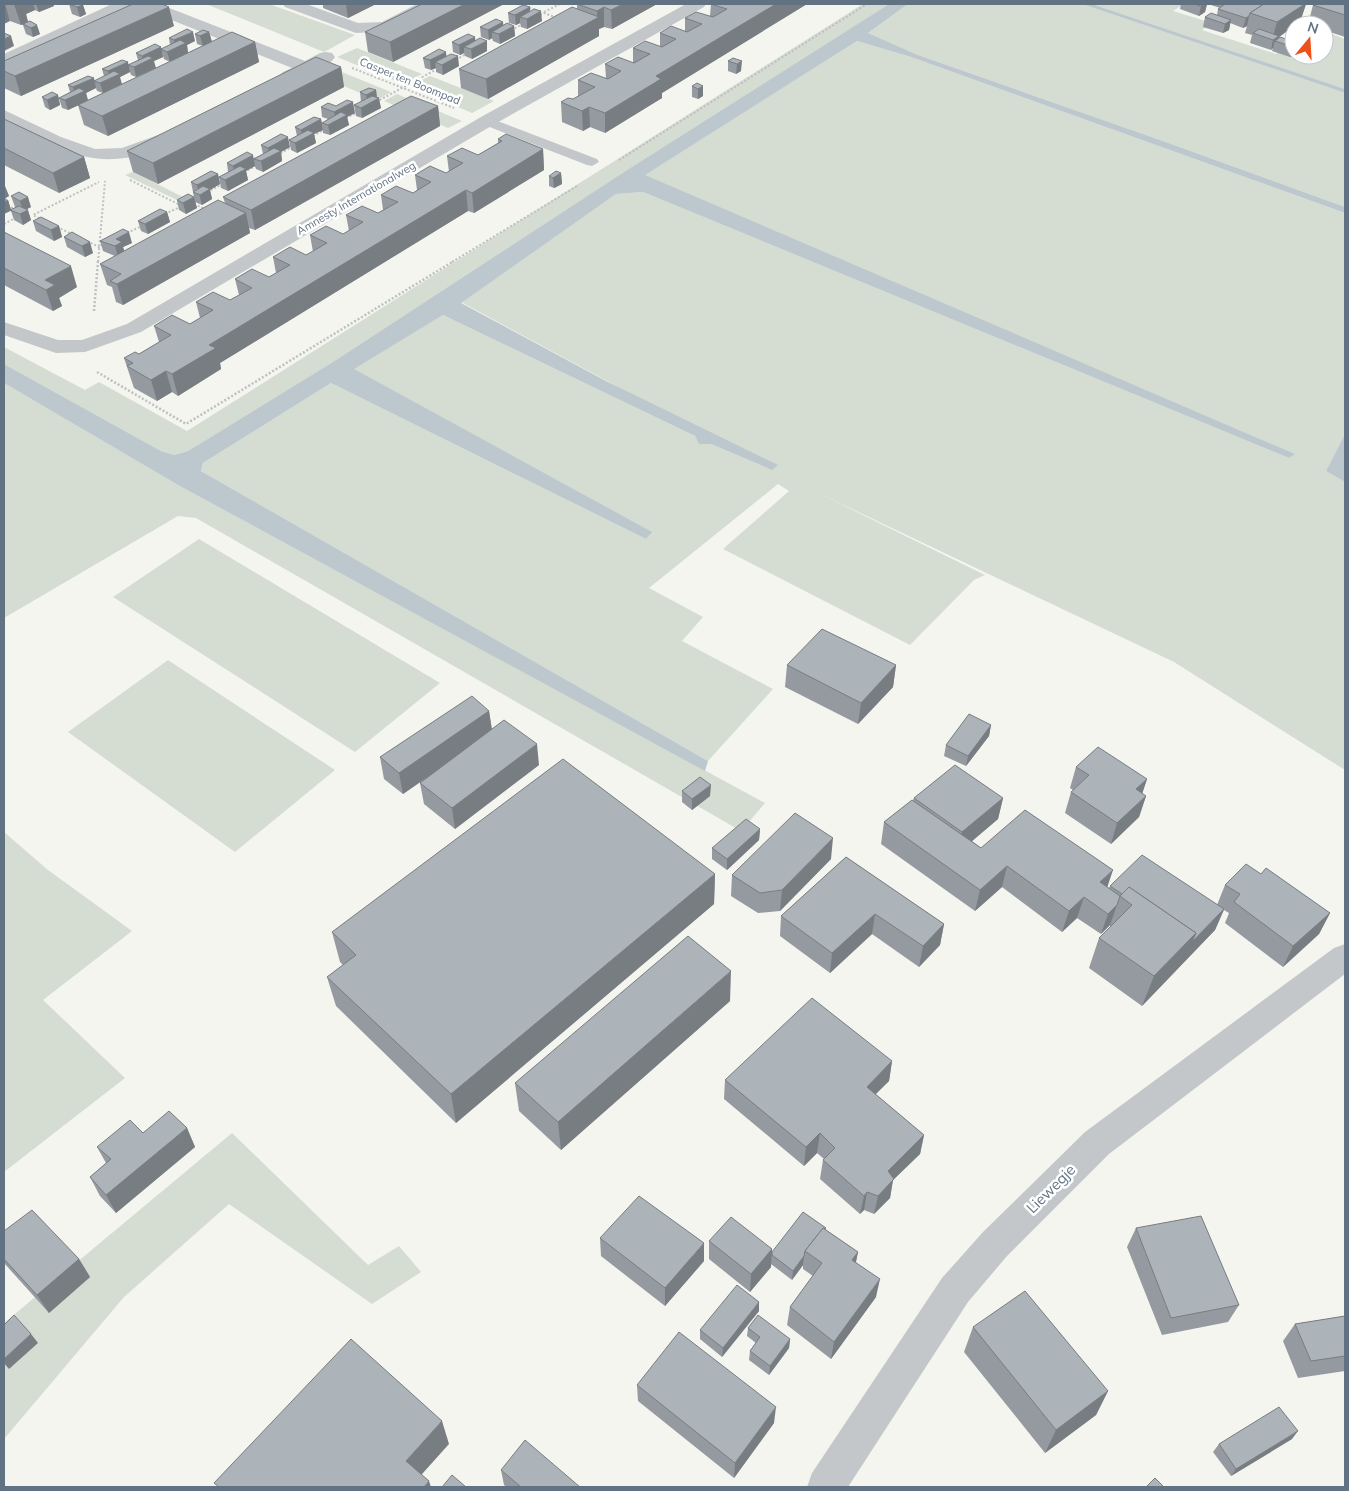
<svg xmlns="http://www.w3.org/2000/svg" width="1349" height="1491" font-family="Mulish,sans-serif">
<rect width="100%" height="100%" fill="#f5f5f0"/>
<g fill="#d5dcd1">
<polygon points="206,4 269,4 355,35 324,52"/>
<polygon points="863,4 889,4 627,170 336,360 188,451 174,455 161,451 4,364 4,347 85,390 99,382 187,431"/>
<polygon points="908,4 1082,4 1345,93 1345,207 1163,141 918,55 868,33"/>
<polygon points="1092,4 1184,4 1173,11 1212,23 1202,30 1276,54 1294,39 1294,55 1324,55 1324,31 1345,39 1345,89"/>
<polygon points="857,41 911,57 1345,213 1345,434 1326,471 1345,482 1345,770 1174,662 816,492 985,575 974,580 910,645 723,549 789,491 778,484 649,588 703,617 682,641 773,689 708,761 201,471 203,463 331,383 646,539 651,532 353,369 443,315 695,436 699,444 711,444 772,470 461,302 616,194 643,192 1289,458 1294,454 644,175"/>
<polygon points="357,48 422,74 403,84 337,57"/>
<polygon points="322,64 391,92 377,100 315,74"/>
<polygon points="430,76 494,101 472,113 409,86"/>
<polygon points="397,94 462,121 448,128 384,101"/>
<polygon points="133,172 185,198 179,201 125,175"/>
<polygon points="4,383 178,485 765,803 741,831 196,518 178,516 4,618"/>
<polygon points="199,539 440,683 355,752 113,597"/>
<polygon points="168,660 335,770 235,852 68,732"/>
<polygon points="4,832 48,870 132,931 43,1000 125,1078 4,1172"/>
<polygon points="232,1133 368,1265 399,1246 421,1272 372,1304 229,1204 124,1297 4,1439 4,1323"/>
</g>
<g fill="#bcc8cd">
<polygon points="889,4 908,4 868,33 918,55 1163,141 1345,207 1345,213 911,57 857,41 645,175 1295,454 1289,458 643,192 616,194 461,303 606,381 778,465 772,470 711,444 699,444 695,436 443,315 354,369 652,532 646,539 331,383 203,463 201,471 708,761 705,771 178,485 4,383 4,364 161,451 174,455 188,451 336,360 627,170"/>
<polygon points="1082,4 1092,4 1345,89 1345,93"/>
<polygon points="1345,434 1345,482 1326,471"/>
</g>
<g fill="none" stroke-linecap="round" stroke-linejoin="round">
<g stroke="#bdbfc1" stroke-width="2" stroke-dasharray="2 2" stroke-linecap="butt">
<polyline points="518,4 536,10"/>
<polyline points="544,12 560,4"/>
<polyline points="540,15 544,13 557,18"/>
<polyline points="511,30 523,24"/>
<polyline points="456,60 468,53"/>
<polyline points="352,68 454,108"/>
<polyline points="376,102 439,68"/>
<polyline points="346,118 358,112"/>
<polyline points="313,136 325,129"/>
<polyline points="277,155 294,146"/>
<polyline points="619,160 867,4"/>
<polyline points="244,172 258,165"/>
<polyline points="130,180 180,205"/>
<polyline points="207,192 223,184"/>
<polyline points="4,203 16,210"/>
<polyline points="194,204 207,210"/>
<polyline points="165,214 182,206"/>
<polyline points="43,220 33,215 99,182"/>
<polyline points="4,224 17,217"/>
<polyline points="57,227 74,235"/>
<polyline points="127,233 144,225"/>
<polyline points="87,241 99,247 103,245"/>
<polyline points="98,262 105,181"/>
<polyline points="452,262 577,186"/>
</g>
<g stroke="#bdbfc1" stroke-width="2.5" stroke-dasharray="2 2" stroke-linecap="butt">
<polyline points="94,311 98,261"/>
<polyline points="97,372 186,424 454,261"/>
</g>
<polygon fill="#c3c7ca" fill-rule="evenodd" points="487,117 597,159 599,162 592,166 587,165 482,124 480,121"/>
<g fill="#c3c7ca" fill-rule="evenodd">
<polygon points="112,4 133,4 131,7 4,65 4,54"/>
<polygon points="137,4 159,4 305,61 320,53 326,52 332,53 335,57 332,61 295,80 289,81 283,80 280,76 283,72 292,68 139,7"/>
<polygon points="283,4 306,4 358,23 382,22 417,4 437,4 435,7 391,31 356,33 285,7"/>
<path d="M4 110 61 137 95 149 122 148 158 135 164 133 170 135 173 139C168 147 155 150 146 153 91 171 52 146 4 122Z"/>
<polygon points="1345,944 1345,974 1109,1154 1007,1256 968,1302 848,1487 807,1487 812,1473 942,1278 983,1232 1085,1132 1334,948"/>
</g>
<polygon fill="#c3c7ca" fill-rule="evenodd" points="686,4 706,4 704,7 493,125 141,332 85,352 56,353 4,335 4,322 58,340 82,340 127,324 481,117"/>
</g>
<g fill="#949a9f">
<polygon points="4,4 53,4 54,6 39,12 35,10 26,14 28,22 40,34 33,37 26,34 23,25 21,25 10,21"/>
<polygon points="69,4 83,5 86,14 80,17 72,14"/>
<polygon points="323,4 376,4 348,18 323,8"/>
<polygon points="422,4 504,4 393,62 368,52 365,32"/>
<polygon points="577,4 657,4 612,29 604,27 599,29 599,36 488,99 461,88 459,69 577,9"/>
<polygon points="711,4 807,4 662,93 662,98 605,133 590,127 583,131 562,122 561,102 573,99 578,96 578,80 606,78 605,64 633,63 633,48 660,47 660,33 685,31 685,18 710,16"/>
<polygon points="1181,4 1207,4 1205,12 1199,16 1180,9"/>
<polygon points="1208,4 1306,4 1300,22 1294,25 1294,26 1279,37 1279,38 1294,42 1294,54 1290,57 1272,51 1273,48 1271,50 1250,43 1252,35 1245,33 1247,26 1243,28 1230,23 1229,30 1223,33 1203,27 1205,17 1217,15 1218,9 1220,8"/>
<polygon points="1345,4 1345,37 1324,30 1324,25 1308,24 1313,5"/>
<polygon points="530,7 530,11 542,21 527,29 521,27 520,23 516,25 509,23 508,13"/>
<polygon points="503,22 503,25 514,26 515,36 500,44 493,41 492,38 489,40 481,37 480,27"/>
<polygon points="174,26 21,96 4,88 4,61"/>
<polygon points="209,32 212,42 255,42 259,62 108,136 84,125 78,105 68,110 62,108 59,98 70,92 68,85 94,78 94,81 104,76 102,69 128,65 138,60 136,53 161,47 163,57 154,61 136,77 131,75 130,72 120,77 103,93 97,91 96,88 86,93 88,100 203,46 197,44 195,34"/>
<polygon points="169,38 195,41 187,45 188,53 170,62 164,59 161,49 170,45"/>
<polygon points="475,40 487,41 487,51 472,59 465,56 464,53 460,55 453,52 452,42"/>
<polygon points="446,56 459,66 443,75 436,72 436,68 431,70 425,68 423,58"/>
<polygon points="733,58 741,71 736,74 728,71 728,61"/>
<polygon points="341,67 344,87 158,184 133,172 127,151"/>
<polygon points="692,86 703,86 703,96 698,99 692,97"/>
<polygon points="376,90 377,97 381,108 362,118 356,116 354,105 361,102 360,92"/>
<polygon points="58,95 60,105 50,110 45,107 42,97"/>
<polygon points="438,106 440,126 255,230 249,228 250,233 123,305 116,302 112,287 107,285 100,264 115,256 103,251 100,241 132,243 123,247 124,251 225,203 223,197"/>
<polygon points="321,107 355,113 347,117 349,125 330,135 323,133 322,123 328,119 322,117"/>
<polygon points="4,119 84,157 90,178 59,193 4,165"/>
<polygon points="321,119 323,130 314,134 316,143 297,153 291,150 289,140 297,136 295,127"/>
<polygon points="498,139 543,149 544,170 474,213 468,211 220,363 221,369 178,396 172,392 157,401 134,388 124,358 139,354 159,342 154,326 190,324 200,318 196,302 230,300 239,295 235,279 269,277 276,273 273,257 306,255 313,252 310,235 343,234 349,231 346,215 378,213 383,210 381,195 413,193 417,190 415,175 446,173 449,172 447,156 478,155 498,143"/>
<polygon points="261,145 290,147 281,152 282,161 263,172 256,169 255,166 246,171 248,180 228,191 221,188 219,177 228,172 227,163 254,158 263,154"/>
<polygon points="561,173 562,184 554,188 549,186 549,176"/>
<polygon points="218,174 220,184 210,190 212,199 202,205 195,202 197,208 186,214 179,210 177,200 194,197 191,182"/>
<polygon points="4,185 9,196 5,198 8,200 11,210 16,207 15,207 11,196 31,207 27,209 31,220 23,225 14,220 11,211 4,214"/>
<polygon points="167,212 170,222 148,234 141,231 138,221"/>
<polygon points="33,221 59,226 62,237 54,241 36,231"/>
<polygon points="4,232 77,287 59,298 62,306 53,311 4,285"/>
<polygon points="72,232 93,253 85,257 67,247 64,237"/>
<polygon points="787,665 896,665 893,687 858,724 785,687"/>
<polygon points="489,711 492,729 539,765 455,829 424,804 420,783 426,778 403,794 384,779 380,757"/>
<polygon points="991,725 989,736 966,766 944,756 946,745"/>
<polygon points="1076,767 1147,779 1142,794 1146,796 1139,817 1111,844 1065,813 1071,792 1073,790 1070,788"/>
<polygon points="682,791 710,796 692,810 682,802"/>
<polygon points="914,798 1003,798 998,819 972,841 981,848 1107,887 1109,888 1110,886 1217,905 1225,885 1261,874 1330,913 1319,934 1283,967 1225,923 1229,913 1224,910 1215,930 1142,1006 1089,968 1099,938 1110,927 1110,925 1101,934 1077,918 1062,932 1002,887 975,911 881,844 884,822 913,800"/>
<polygon points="760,829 759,840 727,870 712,859 712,848"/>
<polygon points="846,857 944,924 940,945 919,967 872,934 830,973 780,936 781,916"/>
<polygon points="831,859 780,911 758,913 731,896 732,875"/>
<polygon points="715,874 714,904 456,1123 336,1006 327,977 343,965 340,962 332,932"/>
<polygon points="730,1001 561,1150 519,1111 515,1083"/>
<polygon points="892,1061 889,1081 875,1094 924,1135 920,1154 893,1180 890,1198 874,1214 864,1210 860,1214 820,1179 823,1160 824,1159 817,1153 804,1166 724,1099 725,1080"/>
<polygon points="187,1128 195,1147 116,1213 100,1196 90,1177 106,1163 97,1147 143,1133"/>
<polygon points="826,1228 826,1230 858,1252 856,1262 876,1297 831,1359 787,1325 790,1307 813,1276 803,1269 803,1265 792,1280 771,1264 771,1267 750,1292 709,1259 709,1241 772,1249 772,1252"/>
<polygon points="1136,1228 1239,1305 1228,1322 1162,1335 1127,1247"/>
<polygon points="4,1231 79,1259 90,1277 49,1313 4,1263"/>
<polygon points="600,1238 704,1261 665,1306 601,1256"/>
<polygon points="759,1311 722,1357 700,1339 700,1330"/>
<polygon points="1345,1316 1345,1371 1298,1378 1283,1341 1295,1324"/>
<polygon points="973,1327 1108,1391 1096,1415 1045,1453 964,1352"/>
<polygon points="748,1328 790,1339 789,1348 769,1375 749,1360 750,1351 756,1343 747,1336"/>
<polygon points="637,1385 774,1423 734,1478 638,1401"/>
<polygon points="1292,1439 1231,1476 1213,1452 1219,1444"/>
<polygon points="501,1470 580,1487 507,1487 504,1485"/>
</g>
<g fill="#787d82">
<polygon points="4,4 5,4 10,21 4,24"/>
<polygon points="14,4 33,4 35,10 26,14 28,22 21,25"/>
<polygon points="36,4 53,4 54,6 39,12"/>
<polygon points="346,4 376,4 348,18"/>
<polygon points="465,4 504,4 393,62 390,42"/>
<polygon points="623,4 657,4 612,29 611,10"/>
<polygon points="776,4 807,4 662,93 662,98 605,133 605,113 656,76"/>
<polygon points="1205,4 1207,4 1205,12 1199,16 1201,6"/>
<polygon points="1305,4 1306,4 1300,22 1296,25 1294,25 1294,26 1279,37 1278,42 1275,41 1273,48 1271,50 1273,40 1272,40 1277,22"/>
<polygon points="83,5 86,14 80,17 77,7"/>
<polygon points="169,7 174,26 21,96 15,76"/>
<polygon points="530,7 530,17 520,17 520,23 516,25 515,15"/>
<polygon points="604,7 604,27 599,29 599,36 488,99 486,79 597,18 597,11"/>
<polygon points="541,11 542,21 527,29 527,19"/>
<polygon points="1249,16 1247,26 1243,28 1246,18"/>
<polygon points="1231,20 1229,30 1223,33 1225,24"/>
<polygon points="503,22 504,32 514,26 515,36 500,44 499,34 492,32 492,38 489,40 488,30"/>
<polygon points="37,25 40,34 33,37 31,28"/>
<polygon points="193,32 195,41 187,45 188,53 170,62 167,52 176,48 174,40"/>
<polygon points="209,32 212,42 203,46 200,36"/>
<polygon points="11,36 14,46 4,51 4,39"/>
<polygon points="475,37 476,46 464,47 464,53 460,55 459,45"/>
<polygon points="487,41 487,51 472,59 471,49"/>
<polygon points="255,42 259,62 108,136 102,116"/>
<polygon points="1294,46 1294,54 1290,57 1293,47"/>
<polygon points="161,47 163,57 154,61 156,68 136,77 134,67 143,63 142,56"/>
<polygon points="446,52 447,62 435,62 436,68 431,70 430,60"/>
<polygon points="458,56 459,66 443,75 442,65"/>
<polygon points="742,61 741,71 736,74 737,64"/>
<polygon points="128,62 130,72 120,77 122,84 103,93 100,83 110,79 108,71"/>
<polygon points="341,67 344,87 158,184 153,163"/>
<polygon points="94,78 96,88 86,93 88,101 68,110 65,100 75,95 73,87"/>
<polygon points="703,86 703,96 698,99 698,89"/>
<polygon points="376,90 377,100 379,98 381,108 362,118 361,108 368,104 366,95"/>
<polygon points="58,95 60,105 50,110 47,100"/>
<polygon points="353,102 355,113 347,117 349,125 330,135 328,125 336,121 334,112"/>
<polygon points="438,106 440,126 255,230 251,210"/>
<polygon points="589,107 590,127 583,131 582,111"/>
<polygon points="321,119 323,130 314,134 316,143 297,153 295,143 303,139 301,130"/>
<polygon points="288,137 290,147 281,152 282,161 263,172 261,161 269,157 268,148"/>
<polygon points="543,149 544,170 474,213 472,193"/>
<polygon points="253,155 255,166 246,171 248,180 228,191 225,180 235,175 233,166"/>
<polygon points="84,157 90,178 59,193 53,173"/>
<polygon points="561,173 562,184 554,188 553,178"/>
<polygon points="218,174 220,184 210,190 212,199 202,205 197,185"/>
<polygon points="5,186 9,196 4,199 4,187"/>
<polygon points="466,190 468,211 220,363 221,369 178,396 172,374 209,345"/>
<polygon points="28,197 31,207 23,211 20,201"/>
<polygon points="194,197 197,208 186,214 183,203"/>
<polygon points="8,200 11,210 4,214 4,202"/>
<polygon points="28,210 31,220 23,225 20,214"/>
<polygon points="167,212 170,222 148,234 145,224"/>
<polygon points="246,213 250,233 123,305 117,284"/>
<polygon points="59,226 62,237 54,241 51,230"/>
<polygon points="129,232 132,243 123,247 125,253 118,257 115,246 116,239"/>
<polygon points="90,242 93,253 85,257 82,246"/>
<polygon points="71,266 77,287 59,298 62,306 53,311 46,290 45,280"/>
<polygon points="166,371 172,392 157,401 151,380"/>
<polygon points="896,665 893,687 858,724 861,703"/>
<polygon points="489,711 492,732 403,794 399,773"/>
<polygon points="991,725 989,736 966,766 968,756"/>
<polygon points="537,744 539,765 455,829 452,808"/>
<polygon points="1147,779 1140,800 1136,789"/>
<polygon points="711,785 710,796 692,810 692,799"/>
<polygon points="1146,796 1139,817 1111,844 1117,823"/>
<polygon points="1003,798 998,819 958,853 962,832"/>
<polygon points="760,829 759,840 727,870 727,859"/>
<polygon points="833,838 831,859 780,911 782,890"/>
<polygon points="1007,866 1002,887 975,911 980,890"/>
<polygon points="1113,870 1106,891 1100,882"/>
<polygon points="715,874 714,904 456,1123 451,1094"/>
<polygon points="1084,897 1077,918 1062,932 1069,911"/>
<polygon points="1117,905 1110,925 1101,934 1108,914"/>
<polygon points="1224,909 1215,930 1142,1006 1154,976 1196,933"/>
<polygon points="1330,913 1319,934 1283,967 1293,946"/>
<polygon points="875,914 872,934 830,973 832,953"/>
<polygon points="944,924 940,945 919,967 923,946"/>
<polygon points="731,971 730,1001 561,1150 558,1122"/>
<polygon points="892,1061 889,1081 863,1107 867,1087"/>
<polygon points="187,1128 195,1147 116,1213 106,1195"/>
<polygon points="820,1133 817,1153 804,1166 806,1147"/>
<polygon points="924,1135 920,1154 893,1180 890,1198 874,1214 878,1196 888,1171"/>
<polygon points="867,1192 864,1210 860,1214 864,1196"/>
<polygon points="704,1243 704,1261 665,1306 665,1288"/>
<polygon points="772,1249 771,1267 750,1292 751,1274"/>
<polygon points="858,1252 854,1270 852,1260"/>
<polygon points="804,1256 803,1265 792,1280 793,1271"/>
<polygon points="79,1259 90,1277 49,1313 37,1295"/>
<polygon points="880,1279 876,1297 831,1359 834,1342"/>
<polygon points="759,1302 759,1311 722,1357 723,1348"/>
<polygon points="31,1334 38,1343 9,1369 4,1363 4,1359"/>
<polygon points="790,1339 789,1348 769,1375 770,1366"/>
<polygon points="1108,1391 1096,1415 1045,1453 1056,1430"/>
<polygon points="776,1407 774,1423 734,1478 735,1463"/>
<polygon points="442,1421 449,1444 414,1483 406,1461"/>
<polygon points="1298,1431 1292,1439 1231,1476 1236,1469"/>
<polygon points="429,1481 431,1487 424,1487"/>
</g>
<g fill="#acb3b9" stroke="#787d82">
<polygon points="69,4 81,4 83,5 77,7"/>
<polygon points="133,4 162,4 169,7 15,76 4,71 4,61"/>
<polygon points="422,4 465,4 390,42 365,32"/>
<polygon points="577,4 623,4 611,10 604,7 597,11"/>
<polygon points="711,4 776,4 656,76 661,79 605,113 589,107 582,111 561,102 568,98 573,99 595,87 578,80 591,73 608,79 621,71 605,64 618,57 634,63 650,54 633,48 645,41 662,47 676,39 660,33 671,26 687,32 702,24 685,18 696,12 713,17 727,9"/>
<polygon points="1194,4 1205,4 1201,6"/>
<polygon points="1225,4 1264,4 1250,13 1249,16 1246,18 1218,9"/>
<polygon points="1264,4 1305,4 1277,22 1250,13"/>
<polygon points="1315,4 1345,4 1345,15 1313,5"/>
<polygon points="523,5 530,7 515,15 508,13"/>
<polygon points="572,7 599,17 486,79 459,69"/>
<polygon points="534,9 541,11 527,19 520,17"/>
<polygon points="1211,13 1231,20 1225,24 1205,17"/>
<polygon points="496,19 503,22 488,30 480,27"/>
<polygon points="30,21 37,25 31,28 23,24"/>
<polygon points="507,23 514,26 499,34 492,32"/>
<polygon points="187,29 193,32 174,40 169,38"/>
<polygon points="1259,29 1279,36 1273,40 1253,33"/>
<polygon points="203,30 209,32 200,36 195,34"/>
<polygon points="232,32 255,42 102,116 78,105"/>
<polygon points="4,33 11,36 4,39"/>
<polygon points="468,34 475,37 459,45 452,42"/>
<polygon points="1280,37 1294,42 1294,46 1293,47 1275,41"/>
<polygon points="480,38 487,41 471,49 464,47"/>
<polygon points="180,40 186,43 167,52 161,49"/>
<polygon points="155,44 161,47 142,56 136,53"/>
<polygon points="439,49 446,52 430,60 423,58"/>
<polygon points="451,54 458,56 442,65 435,62"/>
<polygon points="148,56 153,58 134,67 128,65"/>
<polygon points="316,57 341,67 153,163 127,151"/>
<polygon points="733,58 742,61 737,64 728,61"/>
<polygon points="122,60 128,62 108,71 102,69"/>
<polygon points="114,71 120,74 100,83 94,81"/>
<polygon points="88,76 94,78 73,87 68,85"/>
<polygon points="697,83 703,86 698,89 692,86"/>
<polygon points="79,88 85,91 65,100 59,98"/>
<polygon points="369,88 376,90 366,95 360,92"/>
<polygon points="52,92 58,95 47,100 42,97"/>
<polygon points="372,96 379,98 361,108 354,105"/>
<polygon points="411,96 438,106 251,210 223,197"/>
<polygon points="347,100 353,102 334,112 321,107 328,103 336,106"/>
<polygon points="341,112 347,115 328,125 322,123"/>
<polygon points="314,117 321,119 301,130 295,127"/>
<polygon points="4,119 84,157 53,173 4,148"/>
<polygon points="308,130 314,133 295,143 289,140"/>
<polygon points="281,134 288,137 268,148 261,145"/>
<polygon points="506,134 543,149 472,193 466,190 209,345 216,348 172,374 166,371 151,380 127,366 133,363 124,358 135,352 139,354 171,335 154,326 172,315 190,324 213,310 196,302 213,292 230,300 252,288 235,279 252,269 269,277 290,265 273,257 290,247 306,255 327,243 310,235 326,226 343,234 363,222 346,215 362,206 378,213 398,202 381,195 396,186 413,193 431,182 415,175 430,166 446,173 463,163 447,156 462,148 478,155 502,141 498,139"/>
<polygon points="274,148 281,151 261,161 254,159"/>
<polygon points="247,152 253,155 233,166 227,163"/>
<polygon points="240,166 246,169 225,180 219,177"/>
<polygon points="211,171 218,174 197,185 191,182"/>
<polygon points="556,171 561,173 553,178 549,176"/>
<polygon points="203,186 210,189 200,195 193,192"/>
<polygon points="19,192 28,197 20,201 11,196"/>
<polygon points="188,194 194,197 183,203 177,200"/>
<polygon points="218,200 246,213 117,284 110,281 121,274 100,264"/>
<polygon points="19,206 28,210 20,214 10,210"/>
<polygon points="160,209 167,212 145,224 138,221"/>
<polygon points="41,217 59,226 51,230 33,221"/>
<polygon points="123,229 129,232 116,239 122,242 115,246 100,241"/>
<polygon points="4,232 71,266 45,280 55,285 46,290 4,268"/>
<polygon points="72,232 90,242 82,246 64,237"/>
<polygon points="822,629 896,665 861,703 787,665"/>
<polygon points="472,696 489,711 399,773 380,757"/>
<polygon points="969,714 991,725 968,756 946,745"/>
<polygon points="504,720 537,744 452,808 420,783"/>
<polygon points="1098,747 1147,779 1136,789 1146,796 1117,823 1071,792 1089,775 1076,767"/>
<polygon points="563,759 715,874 451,1094 327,977 356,955 332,932"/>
<polygon points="955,765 1003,798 962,832 914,798"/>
<polygon points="700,777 711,785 692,799 682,791"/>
<polygon points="912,800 981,848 1025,810 1113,870 1100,882 1120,896 1117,905 1108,914 1084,897 1069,911 1007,866 980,890 884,822"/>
<polygon points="795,813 833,838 782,890 760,893 732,875"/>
<polygon points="746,819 760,829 727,859 712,848"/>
<polygon points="1142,855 1224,909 1192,942 1196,933 1129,887 1122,894 1110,886"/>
<polygon points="846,857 944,924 923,946 875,914 832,953 781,916"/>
<polygon points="1246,864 1261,874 1266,868 1330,913 1293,946 1234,902 1240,894 1225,885"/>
<polygon points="1129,887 1196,933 1154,976 1099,938 1132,905 1120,896"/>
<polygon points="688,936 731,971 558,1122 515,1083"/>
<polygon points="812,998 892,1061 867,1087 924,1135 888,1171 894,1179 878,1196 867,1192 864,1196 823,1160 835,1148 820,1133 806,1147 725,1080"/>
<polygon points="169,1111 187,1128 106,1195 90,1177 111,1159 97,1147 130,1120 143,1133"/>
<polygon points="639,1196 704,1243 665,1288 600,1238"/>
<polygon points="32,1210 79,1259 37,1295 4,1259 4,1231"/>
<polygon points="803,1212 826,1228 825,1229 823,1228 805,1251 804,1256 793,1271 772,1255 772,1252"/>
<polygon points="1201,1216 1239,1305 1171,1318 1136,1228"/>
<polygon points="731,1217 772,1249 751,1274 709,1241"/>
<polygon points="823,1228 858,1252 852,1260 880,1279 834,1342 790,1307 822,1263 805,1251"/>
<polygon points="737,1285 759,1302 723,1348 700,1330"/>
<polygon points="1025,1291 1108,1391 1056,1430 973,1327"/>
<polygon points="14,1315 31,1334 4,1359 4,1325"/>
<polygon points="758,1315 790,1339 770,1366 750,1351 760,1337 748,1328"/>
<polygon points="1345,1316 1345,1356 1311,1361 1295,1324"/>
<polygon points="679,1332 776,1407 735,1463 637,1385"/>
<polygon points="351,1339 442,1421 406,1461 429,1481 424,1487 219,1487 214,1483"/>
<polygon points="1279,1407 1298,1431 1236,1469 1219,1444"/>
<polygon points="525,1440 580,1487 521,1487 501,1470"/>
<polygon points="452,1475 466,1487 442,1487"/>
<polygon points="1155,1478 1164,1487 1146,1487"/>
</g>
<g text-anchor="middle" stroke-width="5" stroke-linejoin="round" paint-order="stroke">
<g font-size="11" fill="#617383" stroke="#fff">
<text transform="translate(410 81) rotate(22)" y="4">Casper ten Boompad</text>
<text transform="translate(356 198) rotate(-30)" y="4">Amnesty Internationalweg</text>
</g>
<g font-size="15" fill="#617383" stroke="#fff">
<text transform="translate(1051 1189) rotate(-45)" y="5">Liewegje</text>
</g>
</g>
<rect width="1349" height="1491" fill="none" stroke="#617383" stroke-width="10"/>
<g transform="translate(1309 40) rotate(18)"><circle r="24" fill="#ffffff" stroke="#c0c7cd"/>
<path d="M0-4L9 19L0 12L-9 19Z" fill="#ee5017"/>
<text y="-8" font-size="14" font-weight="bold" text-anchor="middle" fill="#617383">N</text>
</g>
</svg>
